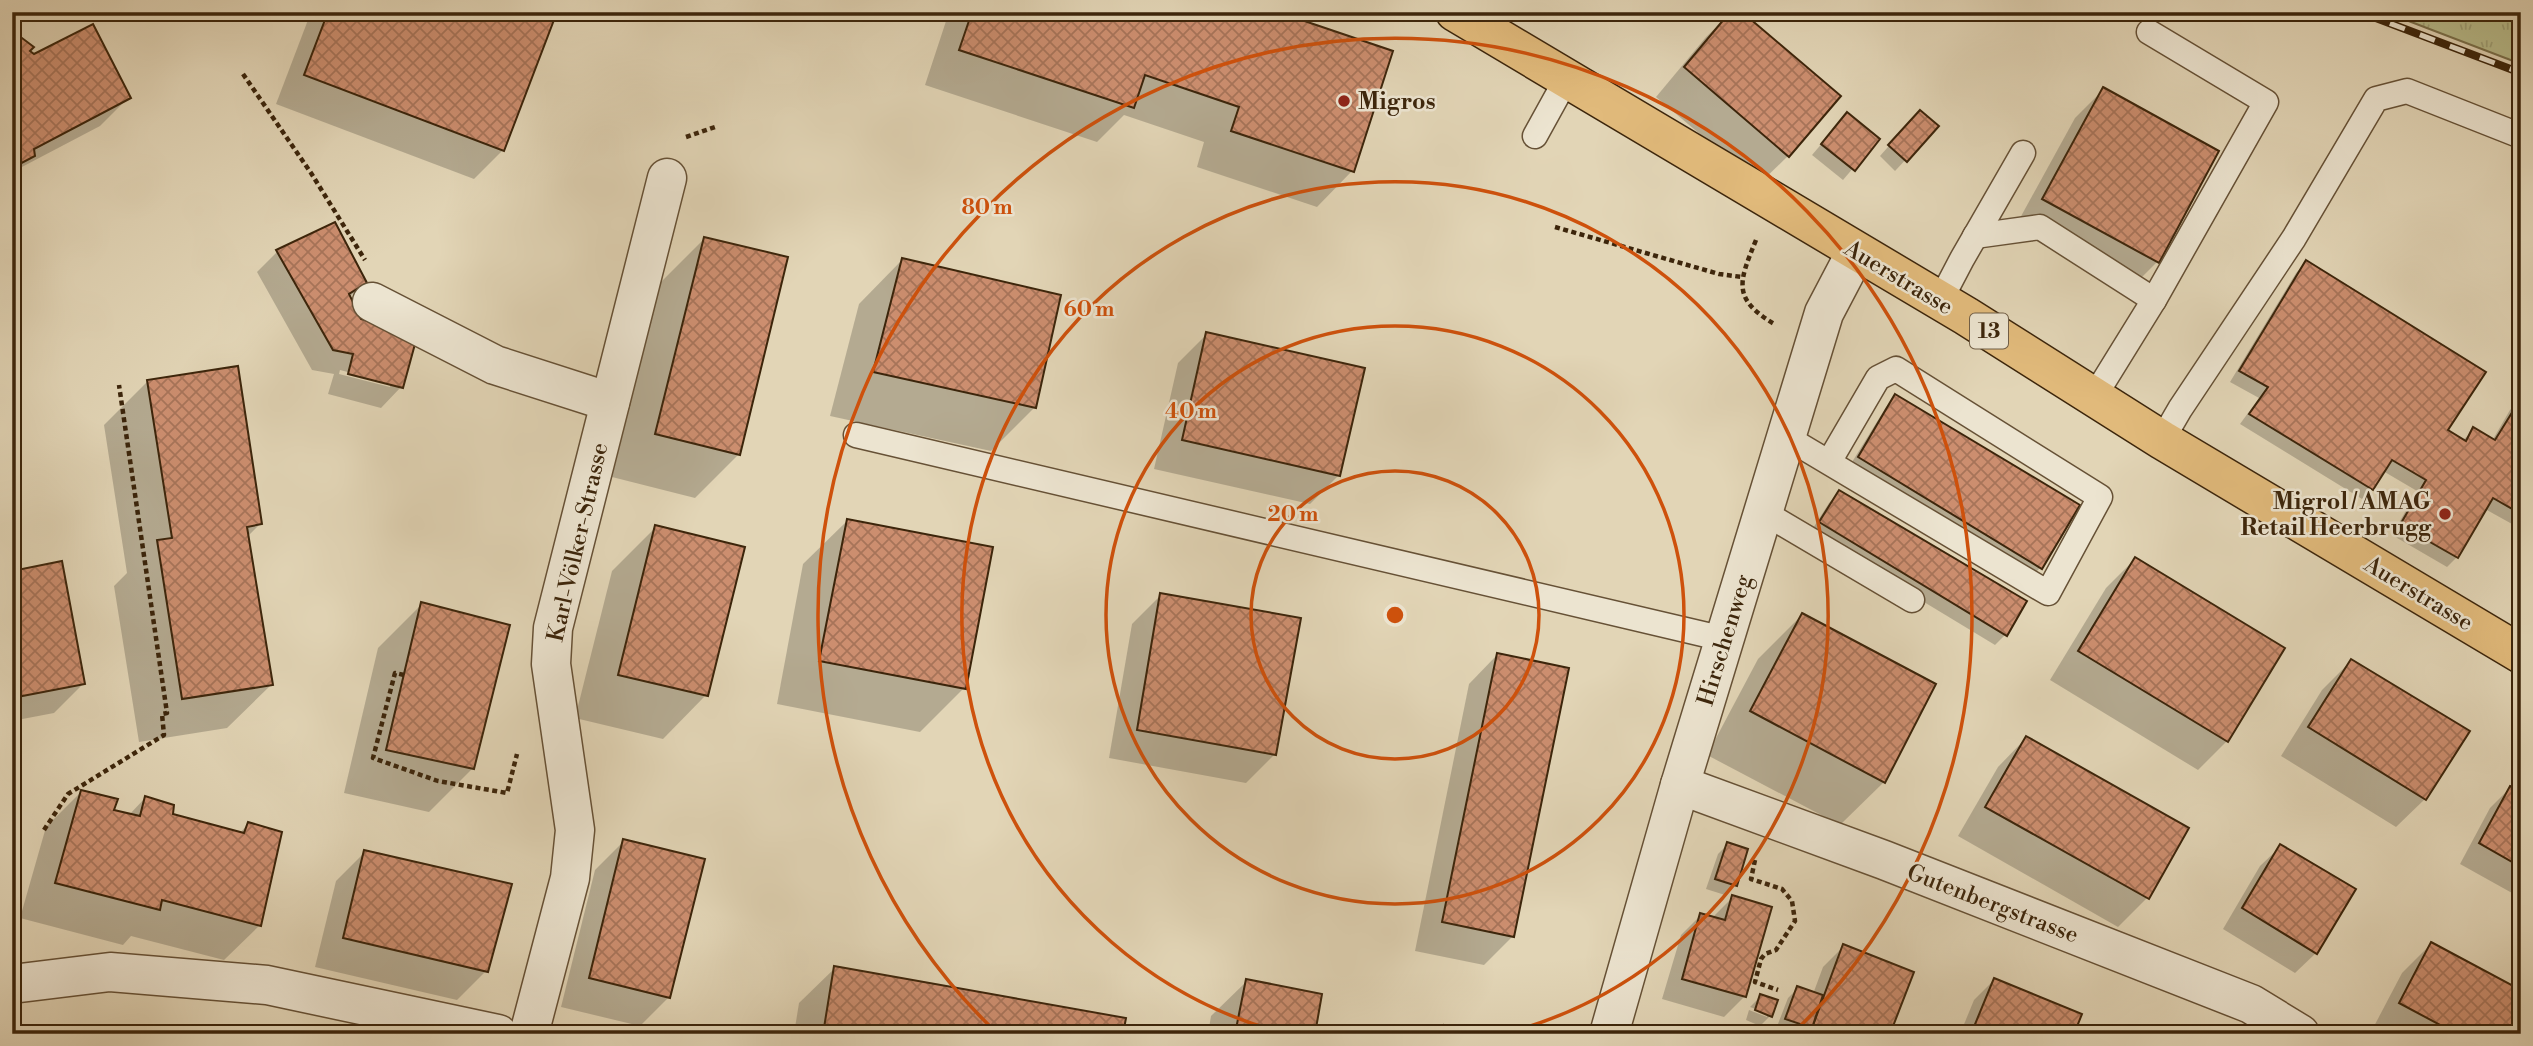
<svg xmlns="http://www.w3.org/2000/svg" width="2533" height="1046" font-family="'Libre Bodoni',serif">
<defs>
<pattern id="grass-tufts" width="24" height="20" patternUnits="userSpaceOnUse" patternTransform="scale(1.75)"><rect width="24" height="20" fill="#b8bc8b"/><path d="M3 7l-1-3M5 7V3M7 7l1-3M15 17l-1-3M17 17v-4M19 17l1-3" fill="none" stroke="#9fa177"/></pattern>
<pattern id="building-cross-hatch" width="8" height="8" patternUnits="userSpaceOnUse" patternTransform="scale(1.75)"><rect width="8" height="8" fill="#cc8e6f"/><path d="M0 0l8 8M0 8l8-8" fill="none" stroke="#a77459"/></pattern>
</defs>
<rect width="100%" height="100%" fill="#e2d5b6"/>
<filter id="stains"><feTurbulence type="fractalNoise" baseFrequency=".00286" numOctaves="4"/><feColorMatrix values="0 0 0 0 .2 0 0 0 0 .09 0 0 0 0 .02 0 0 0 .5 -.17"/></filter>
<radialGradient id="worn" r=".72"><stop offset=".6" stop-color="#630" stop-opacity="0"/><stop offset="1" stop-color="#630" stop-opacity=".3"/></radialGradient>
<polygon fill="url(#grass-tufts)" stroke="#7a704b" stroke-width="2" points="2385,12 2504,12 2521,18 2521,64"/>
<g fill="#0003" fill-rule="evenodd">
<polygon points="311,12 555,12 503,150 474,179 276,104"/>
<polygon points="949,12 1273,12 1352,171 1317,207 1197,167 1204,142 1124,115 1097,142 925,85"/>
<polygon points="1732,12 1788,156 1759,184 1656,97 1706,37"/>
<polygon points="12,45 129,97 100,126 20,168 12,176"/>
<polygon points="2104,89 2217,152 2157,262 2128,291 2014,229 2075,118"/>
<polygon points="1847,114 1877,140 1843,180 1812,155"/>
<polygon points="1910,122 1937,126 1895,171 1880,156"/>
<polygon points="704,239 739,454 695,498 612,477 661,282"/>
<path d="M277 252 365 282 349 298 401 387 381 408 328 394 334 374 312 370 257 272ZM340 370 390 383V387L339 374Z"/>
<polygon points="902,260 1035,407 991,451 830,416 859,304"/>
<polygon points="2306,262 2445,431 2463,440 2474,430 2492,441 2510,410 2520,399 2521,529 2485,509 2457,557 2447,567 2392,535 2417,491 2383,471 2372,489 2362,499 2240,424 2259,398 2230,382 2296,273"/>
<polygon points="1207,334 1339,475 1310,504 1154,469 1178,363"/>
<polygon points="148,381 260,524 247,537 271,685 227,728 139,742 114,586 127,573 104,425"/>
<polygon points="1896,396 2040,568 2030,578 1849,467 1886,407"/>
<polygon points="1839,493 2025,602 2005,635 1995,645 1810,533 1829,503"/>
<polygon points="847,521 964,688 920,732 777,704 803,564"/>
<polygon points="656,527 706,695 663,739 575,718 612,571"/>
<polygon points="2135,559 2227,741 2198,770 2050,680 2106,588"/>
<polygon points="12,573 83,684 54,713 12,721"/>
<polygon points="1161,595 1275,754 1246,783 1109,758 1132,624"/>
<polygon points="422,604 473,768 429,812 344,793 378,648"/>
<polygon points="1802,615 1884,782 1840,825 1707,755 1758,659"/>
<polygon points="1497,655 1513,936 1484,965 1415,951 1469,684"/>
<polygon points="2351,661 2425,799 2396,827 2281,756 2322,690"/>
<polygon points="2026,738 2186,829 2147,898 2118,927 1958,836 1998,767"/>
<polygon points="2510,788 2521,794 2521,898 2460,864 2490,808"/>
<polygon points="81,792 111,811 129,815 145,798 171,815 239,834 248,824 260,925 224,960 131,936 123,945 20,918 46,827"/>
<polygon points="624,841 669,997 640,1026 561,1007 595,870"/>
<polygon points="1728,844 1735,885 1725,895 1706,889 1718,854"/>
<polygon points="2281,846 2316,953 2295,973 2223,929 2260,866"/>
<polygon points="365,852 486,971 457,1000 315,967 336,881"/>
<polygon points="1733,897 1745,996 1724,1017 1662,999 1681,935 1701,915 1712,918"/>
<polygon points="2431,944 2521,1034 2375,1034 2371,1032 2402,973"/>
<polygon points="1844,946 1888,1034 1791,1034 1776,1029 1788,998 1798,988 1813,994 1823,967"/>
<polygon points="835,968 1121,1034 794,1034 799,1003"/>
<polygon points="1994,980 2072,1034 1960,1034 1974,1000"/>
<polygon points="1247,981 1313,1034 1208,1034 1211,1016"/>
<polygon points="1761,996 1770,1016 1760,1026 1746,1020 1749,1010 1767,1017 1767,1013 1750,1007"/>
</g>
<g fill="url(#building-cross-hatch)" stroke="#3c250b" stroke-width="2">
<polygon points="328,12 557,12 504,151 304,75"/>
<polygon points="972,12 1278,12 1393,51 1354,172 1231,131 1239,107 1145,75 1134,108 959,50"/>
<polygon points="1730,12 1742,12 1841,96 1789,157 1684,67"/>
<polygon points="93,24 131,98 34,149 35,156 12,168 12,43 14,40 17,44 22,38 34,47 30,51 34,54"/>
<polygon points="2103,87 2219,151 2159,263 2042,199"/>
<polygon points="1920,110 1939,126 1907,162 1888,145"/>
<polygon points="1847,112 1880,139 1855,171 1821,144"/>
<polygon points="335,222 367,283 349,294 361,319 418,333 403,388 348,374 353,354 333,350 276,250"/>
<polygon points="704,237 788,257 740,455 655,434"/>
<polygon points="902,258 1061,295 1036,408 873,372"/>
<polygon points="2306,260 2486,372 2448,430 2466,441 2473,427 2495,440 2521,398 2521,514 2493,498 2458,558 2400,525 2426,480 2392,460 2373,490 2249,414 2268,387 2239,371"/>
<polygon points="1206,332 1365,368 1340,476 1182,440"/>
<polygon points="238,366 262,524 247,527 273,685 182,699 157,540 172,538 147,380"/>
<polygon points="1895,394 2080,505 2042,569 1858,457"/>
<polygon points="1839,490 2027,601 2007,636 1819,522"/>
<polygon points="847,519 993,547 966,689 819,661"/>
<polygon points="655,525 745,547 708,696 618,675"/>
<polygon points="2135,557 2285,648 2228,742 2078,651"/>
<polygon points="62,561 85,684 12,698 12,571"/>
<polygon points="1160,593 1301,618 1276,755 1137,730"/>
<polygon points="421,602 510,625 474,769 386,750"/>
<polygon points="1802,613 1936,684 1885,783 1750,711"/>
<polygon points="1497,653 1569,668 1514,937 1442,922"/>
<polygon points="2351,659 2470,731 2426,800 2308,727"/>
<polygon points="2026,736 2189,828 2149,899 1985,807"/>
<polygon points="2510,786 2521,792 2521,867 2479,843"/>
<polygon points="81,790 118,799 114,810 140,816 145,796 174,805 173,814 244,833 248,822 282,832 261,926 162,900 160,910 55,883"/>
<polygon points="623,839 705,859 670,998 589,978"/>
<polygon points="1727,842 1748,849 1737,886 1715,879"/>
<polygon points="2280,844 2356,889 2317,954 2242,908"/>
<polygon points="364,850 512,884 488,972 343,938"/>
<polygon points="1732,895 1772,907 1746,997 1682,979 1700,913 1725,920"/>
<polygon points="2431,942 2521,990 2521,1034 2457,1034 2399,1003"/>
<polygon points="1843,944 1914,972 1890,1034 1828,1034 1812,1028"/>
<polygon points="834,966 1126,1018 1123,1034 823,1034"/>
<polygon points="1994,978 2082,1014 2074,1034 1971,1034"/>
<polygon points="1246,979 1322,994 1315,1034 1235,1034"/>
<polygon points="1797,986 1823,995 1812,1028 1785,1019"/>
<polygon points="1760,994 1778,1000 1772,1017 1755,1010"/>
<polygon points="1444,1025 1483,1034 1442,1034"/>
</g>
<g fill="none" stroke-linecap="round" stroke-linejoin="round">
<defs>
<g id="service">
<polyline points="2149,32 2266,102 2154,300"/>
<polyline points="1535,136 1567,78"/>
<polyline points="1975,236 2040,227 2154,300 2094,397"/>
<polyline points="1940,301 1962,259 2023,153"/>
<polyline points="856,435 1724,639"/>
<polyline points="1786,437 2048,593 2100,497 1896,369 1878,378 1829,462"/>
<polyline points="2162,440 2180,409 2294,238 2376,99 2407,91 2521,136"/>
<polyline points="1763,512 1912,600"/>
</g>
<g id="minor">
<polyline points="372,302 495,365 610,402"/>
<polyline points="1680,785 1884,860 2251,1004 2300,1034"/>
<polyline points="12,984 110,972 267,985 498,1034"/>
<polyline points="529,1034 570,878 575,830 551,664 553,628 667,178"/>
<polyline points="1609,1034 1680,785 1824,313 1856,252"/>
</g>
<polyline id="primary" points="1455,12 1966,316 2162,440 2521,654"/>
</defs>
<use href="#service" stroke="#665136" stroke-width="27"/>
<use href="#minor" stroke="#665136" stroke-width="41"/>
<use href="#primary" stroke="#3c250b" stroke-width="41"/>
<g stroke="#3c250b" stroke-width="4.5" stroke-dasharray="5 3.5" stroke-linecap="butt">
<polyline points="243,74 311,173 365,260"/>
<polyline points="686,137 715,127"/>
<polyline points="1555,227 1719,274 1742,277"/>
<path d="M1756 240C1739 282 1731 299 1776 325"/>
<polyline points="404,675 395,673 373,758 438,781 507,793 517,754"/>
<polyline points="44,830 68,794 164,735 162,714 167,713 119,385"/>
<polyline points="1755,860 1751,879 1782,889 1792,901 1795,921 1776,950 1765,954 1761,959 1755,982 1778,990"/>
</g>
<use href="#service" stroke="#ece4d0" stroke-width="24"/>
<use href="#minor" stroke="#ece4d0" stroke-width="38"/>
<use href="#primary" stroke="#e1ba7b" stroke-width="38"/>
<defs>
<polyline id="rail" points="2360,12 2521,73"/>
</defs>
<use href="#rail" stroke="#3c250b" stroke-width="8"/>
<use href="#rail" stroke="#ece4d0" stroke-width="5" stroke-dasharray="16" stroke-linecap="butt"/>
</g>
<g fill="none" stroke="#ce510c" stroke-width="3.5">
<circle cx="1395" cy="615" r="144"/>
<circle cx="1395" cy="615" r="289"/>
<path d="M1283 1033A433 433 0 1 1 1507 1033"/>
<path d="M998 1034A577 577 0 1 1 1792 1034"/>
</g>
<g fill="#8f2418" stroke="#ece4d0" stroke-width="2.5">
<circle cx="1344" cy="101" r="7"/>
<circle cx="2445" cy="514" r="7"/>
</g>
<g text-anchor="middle" stroke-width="5" stroke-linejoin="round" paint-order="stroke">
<rect fill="#ece4d0" stroke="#715e46" stroke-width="2" x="1970" y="313.5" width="38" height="35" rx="5"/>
<g font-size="21" font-weight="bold" fill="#3c250b">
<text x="1989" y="338">13</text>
</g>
<g font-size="23" font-weight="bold" fill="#3c250b" stroke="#ece4d0" text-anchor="start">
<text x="1358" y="109">Migros</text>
<text x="2431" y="509" text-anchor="end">Migrol / AMAG<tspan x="2431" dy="26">Retail Heerbrugg</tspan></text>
</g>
<g font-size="23" fill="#3c250b" stroke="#ece4d0">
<text transform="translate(1899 277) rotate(31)" y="8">Auerstrasse</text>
<text transform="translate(577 542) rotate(-77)" y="8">Karl-Völker-Strasse</text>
<text transform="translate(2419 593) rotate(31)" y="8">Auerstrasse</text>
<text transform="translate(1724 640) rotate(-73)" y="8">Hirschenweg</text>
<text transform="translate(1993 903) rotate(21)" y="8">Gutenbergstrasse</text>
</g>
</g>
<circle cx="1395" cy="615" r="10" fill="#ce510c" stroke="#ece4d0" stroke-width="3.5"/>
<g font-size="21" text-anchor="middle" font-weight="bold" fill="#ce510c" stroke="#ece4d0" stroke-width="5" stroke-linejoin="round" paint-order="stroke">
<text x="987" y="214">80 m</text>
<text x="1089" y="316">60 m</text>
<text x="1191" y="418">40 m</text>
<text x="1293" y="521">20 m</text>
</g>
<rect width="2533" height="1046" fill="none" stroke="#e2d5b6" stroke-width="42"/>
<rect x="14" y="14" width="2505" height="1018" fill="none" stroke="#3c250b" stroke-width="3.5"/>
<rect x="21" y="21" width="2491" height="1004" fill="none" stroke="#3c250b" stroke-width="2"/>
<rect width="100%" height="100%" filter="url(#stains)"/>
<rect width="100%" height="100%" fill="url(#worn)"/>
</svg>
